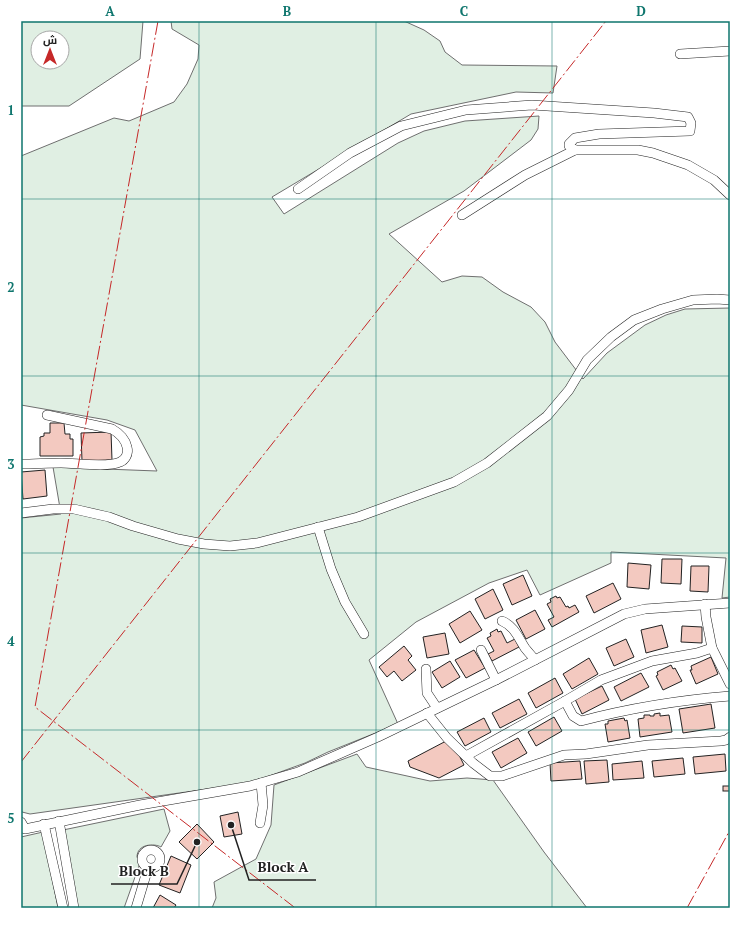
<svg xmlns="http://www.w3.org/2000/svg" width="751" height="929" font-family="'PT Serif',Cairo,serif">
<rect width="100%" height="100%" fill="#fff"/>
<g fill="#e0efe3" stroke="#6f6f6f" fill-rule="evenodd">
<path d="M21 21H143L140 59 69 106H21ZM38 38H62V62H38Z"/>
<polygon points="171,21 404,21 424,30 440,41 445,52 462,65 557,66 553,93 516,92 411,114 272,197 284,214 398,143 424,131 465,121 539,116 538,129 531,140 464,191 389,234 442,282 462,276 482,277 503,292 531,307 545,322 555,342 583,379 607,353 645,325 666,315 685,309 730,308 730,597 722,598 726,558 611,552 611,563 540,595 527,570 489,583 416,622 369,660 398,724 328,752 305,763 250,783 30,814 22,812 21,810 21,518 61,514 53,467 157,471 135,430 107,420 21,405 21,156 114,118 129,121 174,102 187,84 198,59 199,45 172,29"/>
<polygon points="357,754 366,767 430,781 467,778 493,780 544,852 587,908 212,908 216,898 214,882 256,859 271,825 274,785"/>
<path d="M164 809 170 831 161 847C154 843 137 844 137 857 138 859 139 861 140 863L124 908H78L63 830Z"/>
<polygon points="43,832 58,908 21,908 21,837"/>
</g>
<g fill="#f3c9c0" stroke="#222">
<polygon points="50,423 64,423 65,434 70,434 70,439 73,439 73,456 40,456 40,437 44,436 44,433 50,433"/>
<polygon points="111,432 112,460 82,461 81,433"/>
<polygon points="45,470 47,496 23,499 21,472"/>
<polygon points="662,559 682,559 681,584 661,583"/>
<polygon points="628,563 651,565 649,589 627,587"/>
<polygon points="691,566 709,566 708,592 690,591"/>
<polygon points="523,575 532,596 512,605 503,584"/>
<polygon points="613,583 621,599 594,613 586,596"/>
<polygon points="493,589 503,610 485,619 475,599"/>
<polygon points="556,596 557,598 560,597 566,607 568,606 569,608 575,605 579,612 552,627 548,620 554,617 547,604 551,602 550,599"/>
<polygon points="535,610 545,629 526,639 516,620"/>
<polygon points="470,611 482,630 460,643 449,624"/>
<polygon points="662,625 668,647 646,653 641,630"/>
<polygon points="682,626 702,627 702,643 681,642"/>
<polygon points="497,629 498,632 501,631 507,643 515,639 519,647 492,661 488,654 494,651 487,638 491,636 490,633"/>
<polygon points="445,633 449,654 427,658 423,637"/>
<polygon points="626,639 634,657 614,666 606,648"/>
<polygon points="404,646 412,656 408,660 416,670 402,681 394,671 387,677 379,667"/>
<polygon points="474,650 485,668 466,678 455,660"/>
<polygon points="711,657 718,674 696,684 690,670 692,670 691,666"/>
<polygon points="589,658 598,674 572,689 563,674"/>
<polygon points="450,661 460,677 442,688 432,672"/>
<polygon points="671,665 673,669 675,668 682,681 663,690 656,676 658,675 657,672"/>
<polygon points="641,673 649,687 621,701 614,687"/>
<polygon points="555,678 563,693 536,708 528,693"/>
<polygon points="602,686 609,700 582,714 575,699"/>
<polygon points="519,699 527,714 500,728 492,713"/>
<polygon points="711,704 715,728 683,733 679,709"/>
<polygon points="660,713 660,716 669,715 672,732 640,737 638,719 644,718 644,715 650,715 650,716 654,716 654,714"/>
<polygon points="554,717 562,731 536,746 528,732"/>
<polygon points="484,718 491,732 465,746 457,732"/>
<polygon points="624,718 625,721 627,720 630,738 608,742 605,724 608,724 608,721"/>
<polygon points="518,738 527,753 501,768 492,752"/>
<polygon points="448,740 455,747 464,765 439,778 410,767 408,761"/>
<polygon points="725,754 726,771 695,774 693,757"/>
<polygon points="683,758 685,774 654,777 652,761"/>
<polygon points="607,760 609,782 586,784 584,761"/>
<polygon points="580,761 582,779 551,781 550,763"/>
<polygon points="642,761 644,778 613,780 612,764"/>
<rect x="723" y="786" width="7" height="5"/>
<polygon points="238,812 242,834 224,837 220,816"/>
<polygon points="197,824 214,842 197,859 179,842"/>
<polygon points="171,856 191,865 180,893 159,885"/>
<polygon points="160,895 176,905 174,908 153,908"/>
</g>
<g fill="none" stroke-linecap="round" stroke-linejoin="round">
<defs>
<g id="minor">
<polyline points="680,54 730,51"/>
<polyline points="298,189 350,153 401,126 466,110 532,105 654,113 688,117 691,123 690,131 599,134 575,138 569,144 569,146 575,150"/>
<polyline points="462,215 525,175 575,150 638,150 653,153 688,165 714,180 730,195"/>
<path d="M21 464C34 464 48 463 61 463 76 463 107 468 120 462 125 460 129 454 127 447 125 438 119 433 112 429L47 415"/>
<polyline points="21,513 53,509 74,509 109,517 133,526 178,539 204,544 230,546 257,543 358,517 454,482 487,463 547,416 569,390 587,360 611,337 634,320 662,309 693,300 717,299 730,300"/>
<polyline points="318,527 331,569 345,602 364,634"/>
<polyline points="705,604 706,617 712,648 730,684"/>
<path d="M502 621C514 626 518 637 525 648 528 652 532 656 535 660"/>
<polyline points="481,650 496,680"/>
<polyline points="426,669 427,693 437,708"/>
<path d="M565 701 573 716 581 721C630 708 680 700 730 696"/>
<polyline points="427,713 447,738 473,763 490,776 502,776 564,755 586,754 648,745 721,741 726,740 730,737"/>
<polyline points="466,756 565,701 601,680 652,661 697,653 712,648"/>
<polyline points="59,821 74,908"/>
<polyline points="21,822 25,829 140,805 250,786 298,772 378,737 496,680 624,614 645,609 730,603"/>
<polyline points="260,823 263,805 261,783"/>
<polyline points="44,824 63,908"/>
<circle cx="151" cy="859" r="9"/>
<polyline points="136,908 148,868"/>
</g>
</defs>
<use href="#minor" stroke="#222" stroke-width="10"/>
<use href="#minor" stroke="#fff" stroke-width="9"/>
<g stroke="#c62828" stroke-width="1" stroke-dasharray="14 3 2 3" stroke-linecap="butt">
<polyline points="158,21 35,707 294,907 294,908"/>
<polyline points="21,762 606,21"/>
<polyline points="687,908 730,830"/>
</g>
</g>
<path fill="none" stroke="#0f766e" stroke-width="1" stroke-opacity="0.55" d="M199 21V908M376 21V908M552 21V908M21 199H730M21 376H730M21 553H730M21 730H730"/>
<path fill="none" stroke="#222" stroke-width="1.5" d="M231 825L249 880H316M197 842L177 884H111"/>
<g fill="#222" stroke="#fff" stroke-width="1.5">
<circle cx="231" cy="825" r="4"/>
<circle cx="197" cy="842" r="4"/>
</g>
<g font-size="14" text-anchor="middle" font-weight="bold" fill="#222" stroke="#fff" stroke-width="3" stroke-linejoin="round" paint-order="stroke">
<text x="283" y="872">Block A</text>
<text x="144" y="876">Block B</text>
</g>
<rect width="751" height="929" fill="none" stroke="#ffffff" stroke-width="44"/>
<g transform="translate(50 50)"><circle r="19" fill="#ffffff" stroke="#a7a7a7"/>
<path d="M0-3L7 15L0 10L-7 15Z" fill="#c62828"/>
<text y="-6" font-size="11" font-weight="bold" text-anchor="middle" fill="#222222">ش</text>
</g>
<rect x="22" y="22" width="707" height="885" fill="none" stroke="#0f766e" stroke-width="1.5"/>
<g font-size="13" text-anchor="middle" font-weight="bold" fill="#0f766e">
<text x="110" y="16">A</text>
<text x="287" y="16">B</text>
<text x="464" y="16">C</text>
<text x="641" y="16">D</text>
<text x="11" y="115">1</text>
<text x="11" y="292">2</text>
<text x="11" y="469">3</text>
<text x="11" y="646">4</text>
<text x="11" y="823">5</text>
</g>
</svg>
